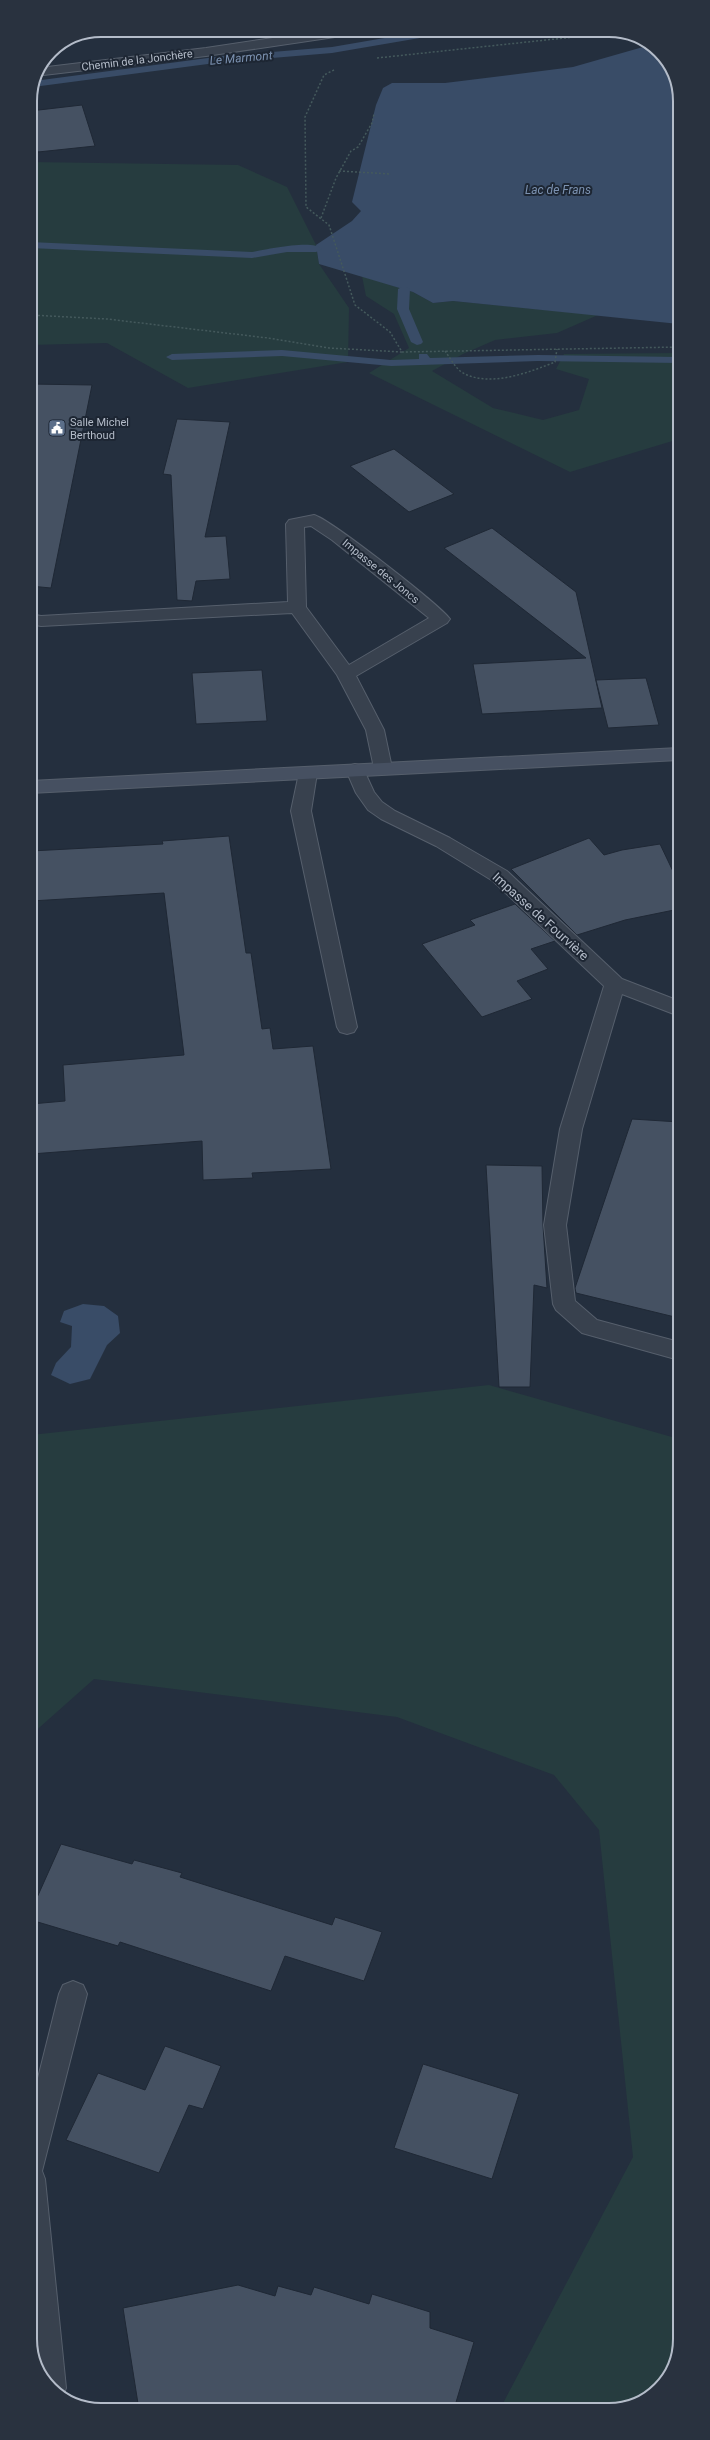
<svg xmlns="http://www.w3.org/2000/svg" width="710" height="2440" font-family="Roboto,sans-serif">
<rect width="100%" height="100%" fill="#242f3e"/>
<g fill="#263c3f">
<polygon points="30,162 238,165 287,187 316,245 319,264 349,308 348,362 188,388 107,343 30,345"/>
<polygon points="362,276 413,292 433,303 453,301 598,315 557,333 495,340 463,354 432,371 493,408 543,420 579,410 589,379 556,369 564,354 679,353 679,439 570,472 369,373 409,348 394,314 366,296"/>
<polygon points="489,1385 679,1439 680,2340 663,2386 623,2409 500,2409 633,2157 599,1830 554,1775 397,1717 94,1679 31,1735 31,1435"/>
</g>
<g fill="#394c67">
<polygon points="650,45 656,47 679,87 679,324 453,301 433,303 413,292 319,264 316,245 352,221 361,211 352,202 376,105 383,88 392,83 445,83 573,67"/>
<polygon points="83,1304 104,1306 118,1316 120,1333 107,1345 90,1379 70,1384 51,1375 56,1363 71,1347 72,1326 60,1322 64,1311"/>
</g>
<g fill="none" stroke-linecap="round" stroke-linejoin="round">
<g fill="#394c67" fill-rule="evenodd">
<polygon points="431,30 454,30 449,33 332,53 223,62 33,87 34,81 223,56 332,47"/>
<path d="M30 242 252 252C265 250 313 239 322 249L316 252H287L252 258 30 248Z"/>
<polygon points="404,286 410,289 409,309 423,342 421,344 417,345 411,342 397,309 398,289"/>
<polygon points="282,350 391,360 419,359 419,354 427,354 430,358 538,355 679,357 679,363 538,361 391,366 282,356 172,360 166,357 172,354"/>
</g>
</g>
<g fill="#455162" stroke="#1f2835">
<polygon points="82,105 95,146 38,152 30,126 30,111"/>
<polygon points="30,384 92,385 51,588 30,586"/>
<polygon points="177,419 230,422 205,537 226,536 230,579 196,581 192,601 177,600 171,475 163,474"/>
<polygon points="394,449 454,494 409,512 350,466"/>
<polygon points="492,528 576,592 602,708 482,714 473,664 586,658 444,548"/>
<polygon points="262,670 267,721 196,724 192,673"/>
<polygon points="646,678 659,725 608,728 596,680"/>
<polygon points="229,836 246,953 251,953 262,1029 270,1028 273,1049 313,1046 331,1169 252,1173 253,1178 203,1180 202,1141 31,1154 31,1104 65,1101 63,1065 184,1055 164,893 31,901 31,851 163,844 162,841"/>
<polygon points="589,838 604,855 622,850 660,844 679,884 679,909 625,920 577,935 511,869"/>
<polygon points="515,904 555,941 531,949 548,969 517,981 532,999 482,1017 422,944 475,925 470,920"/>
<polygon points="632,1119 679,1122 679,1318 576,1293 575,1288"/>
<polygon points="486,1165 542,1166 543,1225 547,1288 534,1285 530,1387 499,1387"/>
<polygon points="61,1844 132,1864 134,1860 182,1873 180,1877 332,1925 335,1917 382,1932 364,1981 285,1956 271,1991 120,1942 118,1946 31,1920 31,1911"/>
<polygon points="165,2046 221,2066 203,2109 189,2105 159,2173 66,2140 98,2073 145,2090"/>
<polygon points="423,2064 519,2094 492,2179 394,2148"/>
<polygon points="238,2285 275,2296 278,2286 311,2295 314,2287 369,2304 372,2294 430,2312 430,2328 474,2342 454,2409 139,2410 123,2308"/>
</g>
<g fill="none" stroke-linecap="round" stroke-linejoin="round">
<defs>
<polygon id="lane" points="308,767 315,769 317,773 311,811 357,1027 354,1032 347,1034 340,1032 337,1027 291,811 299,773 301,769"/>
<g id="street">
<polygon points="327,30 362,30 355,34 206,56 35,76 39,68 206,48"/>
<path d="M314 515C330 519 440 605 450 619L447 623 356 676 384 730 392 768 390 772 383 774 376 772 374 768 366 730 337 675 292 613 41 626 30 624V614L41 616 288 602 286 524 289 520ZM311 526 332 540 429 618 349 665 306 607 304 527Z"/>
<polygon points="355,764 362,766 374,792 382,802 395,811 450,838 507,871 622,979 679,1001 679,1016 622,994 582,1129 566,1225 575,1301 597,1320 679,1342 679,1360 582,1333 556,1310 553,1304 544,1225 560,1129 604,986 493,881 436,846 381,819 368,810 356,793 346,770 348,766"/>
<polygon points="73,1981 83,1985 87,1994 42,2171 45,2179 66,2388 63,2396 54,2393 33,2356 31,2339 31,2106 59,1994 63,1985"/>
</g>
<polygon id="secondary" points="679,748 679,760 30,793 30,781"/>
</defs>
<use href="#lane" stroke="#565f6c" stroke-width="2"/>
<use href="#street" stroke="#565f6c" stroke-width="2"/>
<use href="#secondary" stroke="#565f6c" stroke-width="2"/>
<g stroke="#44595c" stroke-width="1.5" stroke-dasharray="2 2" stroke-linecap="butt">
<polyline points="377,58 593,35 613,30"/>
<polyline points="334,70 324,75 305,117 306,207 329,225 355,305 390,332 402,352 679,347"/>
<polyline points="339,171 391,174"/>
<polyline points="321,218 336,178 351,151 358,147 372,123 374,114"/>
<polyline points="30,315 107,319 268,338 329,348 402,352"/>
<path d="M445 351C451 359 456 370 465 374 492 387 530 372 555 362L557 349"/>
</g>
<use href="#lane" fill="#38414e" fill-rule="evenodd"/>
<use href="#street" fill="#38414e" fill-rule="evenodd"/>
<use href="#secondary" fill="#465061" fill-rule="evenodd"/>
</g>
<defs>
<symbol id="civic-square" viewBox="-11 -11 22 22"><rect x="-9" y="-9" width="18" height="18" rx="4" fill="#5c6f8a" stroke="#1d2633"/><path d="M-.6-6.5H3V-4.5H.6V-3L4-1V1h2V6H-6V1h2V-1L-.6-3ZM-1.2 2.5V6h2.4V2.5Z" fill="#fff"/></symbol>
</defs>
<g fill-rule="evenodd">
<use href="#civic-square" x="47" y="418" width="20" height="20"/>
</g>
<g text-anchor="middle" stroke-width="4" stroke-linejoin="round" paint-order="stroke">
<g font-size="11" fill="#b4bcc9" stroke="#1d2633">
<text transform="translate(137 60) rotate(-7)" y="4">Chemin de la Jonchère</text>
<text transform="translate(381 571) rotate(39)" y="4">Impasse des Joncs</text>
</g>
<g font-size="11" fill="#b4bcc9" stroke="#1d2633" text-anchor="start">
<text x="70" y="426">Salle Michel<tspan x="70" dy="13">Berthoud</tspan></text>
</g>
<g font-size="12" font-style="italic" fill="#7c92b1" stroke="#1d2633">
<text transform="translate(241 58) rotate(-5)" y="4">Le Marmont</text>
<text x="558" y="194">Lac de Frans</text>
</g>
<g font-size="13" fill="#b4bcc9" stroke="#1d2633">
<text transform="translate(541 916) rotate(42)" y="5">Impasse de Fourvière</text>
</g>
</g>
<path d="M0 0H710V2440H0ZM101 37H609A64 64 0 0 1 673 101V2339A64 64 0 0 1 609 2403H101A64 64 0 0 1 37 2339V101A64 64 0 0 1 101 37Z" fill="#29323f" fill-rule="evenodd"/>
<path fill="none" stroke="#b4bcc9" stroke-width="2" d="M101 37H609A64 64 0 0 1 673 101V2339A64 64 0 0 1 609 2403H101A64 64 0 0 1 37 2339V101A64 64 0 0 1 101 37Z"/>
</svg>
